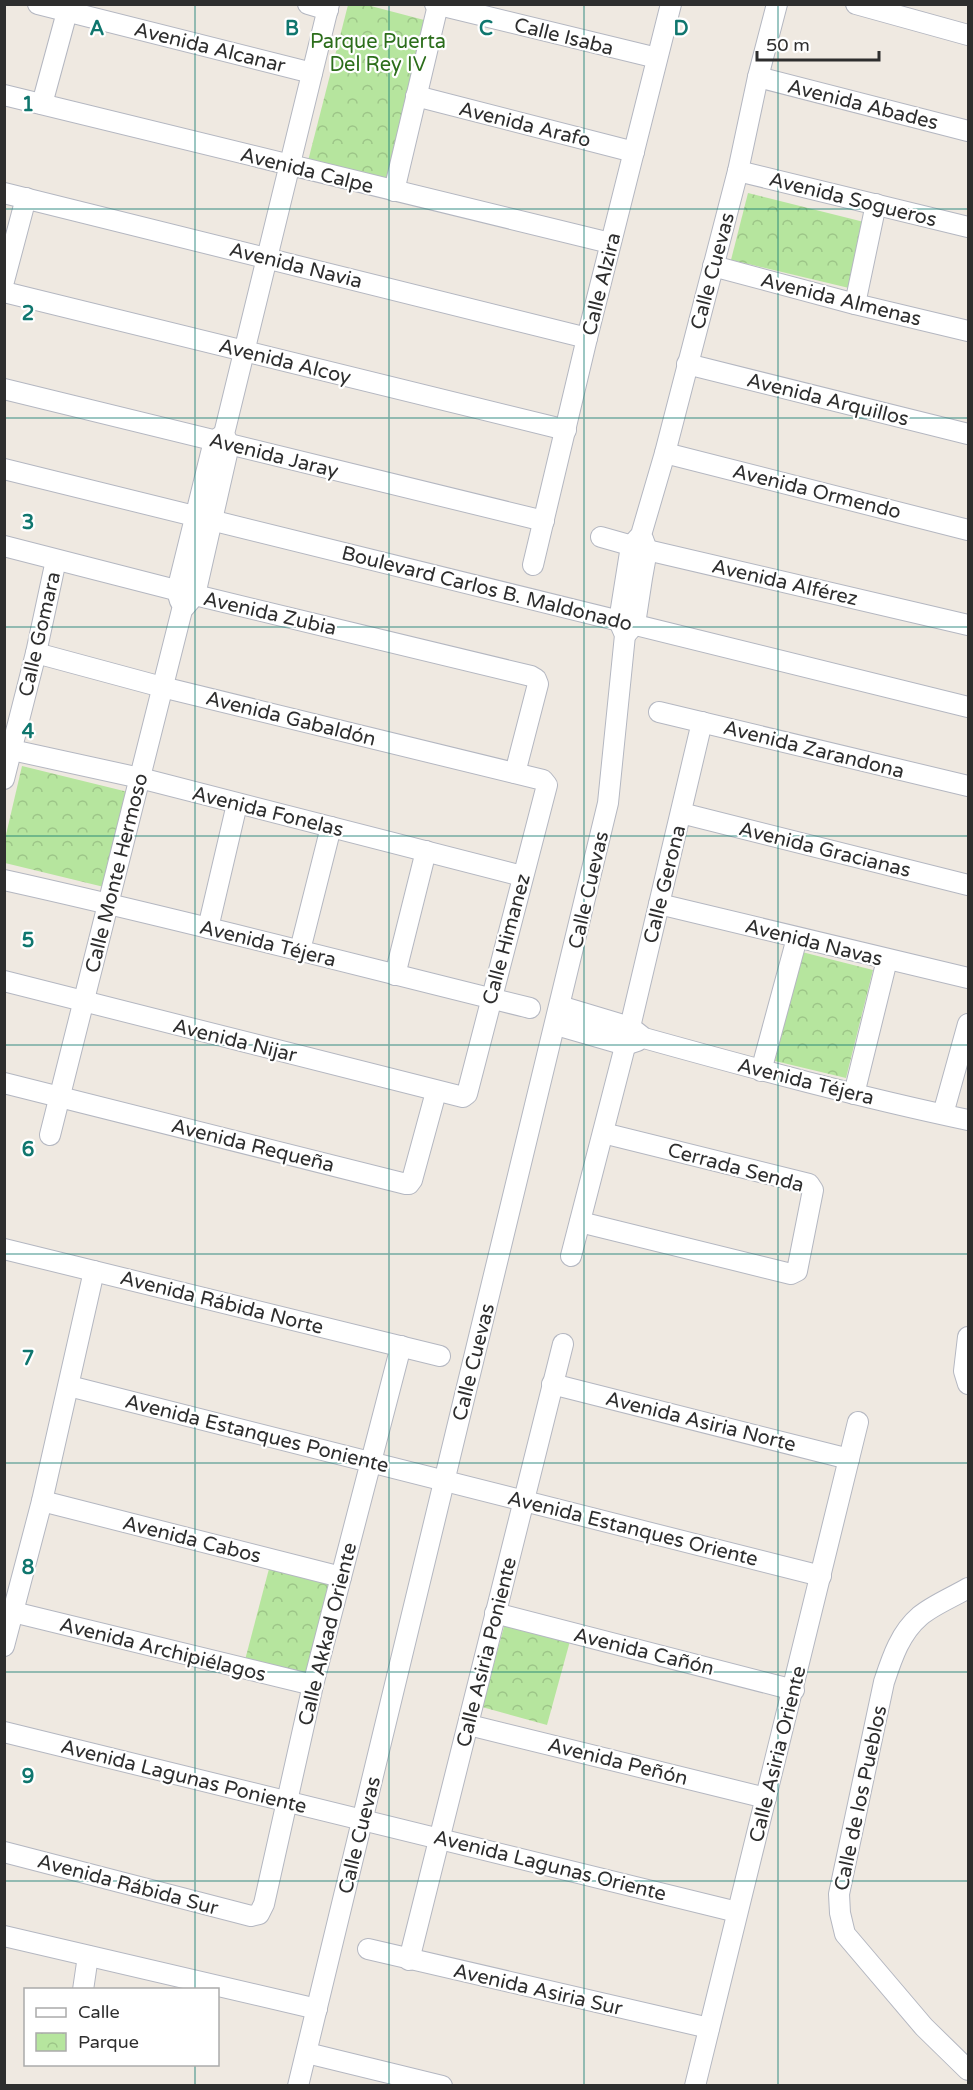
<svg xmlns="http://www.w3.org/2000/svg" width="973" height="2090" font-family="'Varela Round',sans-serif">
<defs>
<pattern id="park-crowns" width="20" height="18" patternUnits="userSpaceOnUse" patternTransform="scale(1.5)"><rect width="20" height="18" fill="#b6e59e"/><path d="M2 6a3 3 0 1 1 6 0M12 15a3 3 0 1 1 6 0" fill="none" stroke="#9dc588"/></pattern>
</defs>
<rect width="100%" height="100%" fill="#efe9e1"/>
<g fill="url(#park-crowns)">
<polygon points="348,5 367,5 428,21 387,181 308,161"/>
<polygon points="748,193 864,222 849,288 731,260"/>
<polygon points="22,766 128,792 104,887 5,863 5,839"/>
<polygon points="802,952 873,970 846,1078 775,1061"/>
<polygon points="270,1565 337,1582 312,1677 245,1660"/>
<polygon points="505,1623 570,1641 547,1725 482,1707"/>
</g>
<g fill="none" stroke-linecap="round" stroke-linejoin="round">
<defs>
<g id="minor">
<polyline points="38,4 312,73"/>
<polyline points="308,4 328,10"/>
<polyline points="435,4 657,58"/>
<polyline points="856,4 968,35"/>
<polyline points="758,77 968,131"/>
<polyline points="4,95 610,243"/>
<polyline points="416,96 634,152"/>
<polyline points="42,104 67,12"/>
<polyline points="738,171 968,227"/>
<polyline points="394,191 438,5"/>
<polyline points="4,193 587,338"/>
<polyline points="713,266 855,304 968,331"/>
<polyline points="4,281 26,198"/>
<polyline points="4,292 566,430"/>
<polyline points="855,304 876,204"/>
<polyline points="687,364 968,434"/>
<polyline points="4,389 544,521"/>
<polyline points="665,453 968,530"/>
<polyline points="4,469 968,707"/>
<polyline points="601,537 647,550 968,625"/>
<polyline points="4,546 195,595 531,676 536,679 538,684 515,773"/>
<polyline points="533,565 587,338 671,4"/>
<polyline points="180,601 177,591 214,441 224,434"/>
<polyline points="627,633 635,624 642,578 647,550 643,539"/>
<polyline points="659,712 968,786"/>
<polyline points="12,750 140,778 522,876"/>
<polyline points="4,779 36,653 56,560"/>
<polyline points="681,813 968,885"/>
<path d="M4 880C181 919 355 965 530 1008"/>
<polyline points="659,904 968,978"/>
<polyline points="208,928 237,804"/>
<polyline points="300,950 331,827"/>
<polyline points="395,975 426,851"/>
<polyline points="4,981 463,1097 467,1094 547,785 543,780 162,687 36,653"/>
<path d="M560 1006 630 1027 644 1038C752 1068 859 1097 968 1120"/>
<polyline points="556,1025 625,1045 637,1041"/>
<polyline points="761,1071 797,938"/>
<polyline points="4,1083 406,1184 409,1184 412,1180 436,1092"/>
<polyline points="854,1094 887,960"/>
<polyline points="943,1114 968,1024"/>
<polyline points="50,1135 182,610 195,595 229,445 224,434 329,4"/>
<polyline points="580,1222 791,1274 797,1271 813,1190 809,1184 603,1133"/>
<polyline points="4,1249 440,1356"/>
<polyline points="571,1256 630,1027 702,722"/>
<polyline points="968,1337 964,1371 968,1384"/>
<polyline points="552,1384 849,1459"/>
<polyline points="69,1386 821,1576"/>
<polyline points="42,1501 341,1577"/>
<path d="M968 1588C953 1597 933 1605 920 1616 900 1633 892 1658 884 1682L839 1894 840 1913 845 1934 924 2027 968 2070"/>
<polyline points="13,1612 313,1685"/>
<polyline points="495,1613 794,1690"/>
<polyline points="4,1646 42,1501 94,1271"/>
<polyline points="469,1725 766,1798"/>
<polyline points="4,1732 737,1912"/>
<polyline points="4,1852 251,1916 259,1914 264,1904 313,1685 401,1346"/>
<polyline points="4,1936 317,2009"/>
<polyline points="368,1949 709,2028"/>
<polyline points="409,1960 563,1344"/>
<polyline points="83,1990 88,1956"/>
<polyline points="307,2053 442,2086"/>
<polyline points="298,2086 608,803 625,635 619,621 631,546 641,535 665,453 738,171 758,77 777,4"/>
<polyline points="695,2086 858,1422"/>
</g>
</defs>
<use href="#minor" stroke="#b4b7c1" stroke-width="22"/>
<use href="#minor" stroke="#fff" stroke-width="20"/>
</g>
<path fill="none" stroke="#0f766e" stroke-width="1.5" stroke-opacity="0.55" d="M195 4V1990M389 4V2086M584 4V2086M778 4V2086M4 209H968M4 418H968M4 627H968M4 836H968M4 1045H968M4 1254H968M4 1463H968M4 1672H968M4 1881H968M195 2064V2086"/>
<g text-anchor="middle" stroke-width="4.5" stroke-linejoin="round" paint-order="stroke">
<g font-size="20" fill="#2e2e2e" stroke="#fff">
<text transform="translate(564 36) rotate(14)" y="7">Calle Isaba</text>
<text transform="translate(210 47) rotate(14)" y="7">Avenida Alcanar</text>
<text transform="translate(863 104) rotate(14)" y="7">Avenida Abades</text>
<text transform="translate(525 124) rotate(14)" y="7">Avenida Arafo</text>
<text transform="translate(307 170) rotate(14)" y="7">Avenida Calpe</text>
<text transform="translate(853 199) rotate(14)" y="7">Avenida Sogueros</text>
<text transform="translate(296 265) rotate(14)" y="7">Avenida Navia</text>
<text transform="translate(712 271) rotate(-75)" y="7">Calle Cuevas</text>
<text transform="translate(601 284) rotate(-76)" y="7">Calle Alzira</text>
<text transform="translate(841 299) rotate(14)" y="7">Avenida Almenas</text>
<text transform="translate(285 361) rotate(14)" y="7">Avenida Alcoy</text>
<text transform="translate(828 399) rotate(14)" y="7">Avenida Arquillos</text>
<text transform="translate(274 455) rotate(14)" y="7">Avenida Jaray</text>
<text transform="translate(817 491) rotate(14)" y="7">Avenida Ormendo</text>
<text transform="translate(785 582) rotate(13)" y="7">Avenida Alférez</text>
<text transform="translate(487 588) rotate(14)" y="7">Boulevard Carlos B. Maldonado</text>
<text transform="translate(270 613) rotate(13)" y="7">Avenida Zubia</text>
<text transform="translate(39 634) rotate(-77)" y="7">Calle Gomara</text>
<text transform="translate(291 718) rotate(14)" y="7">Avenida Gabaldón</text>
<text transform="translate(814 749) rotate(14)" y="7">Avenida Zarandona</text>
<text transform="translate(268 811) rotate(14)" y="7">Avenida Fonelas</text>
<text transform="translate(825 849) rotate(14)" y="7">Avenida Gracianas</text>
<text transform="translate(116 873) rotate(-76)" y="7">Calle Monte Hermoso</text>
<text transform="translate(664 884) rotate(-76)" y="7">Calle Gerona</text>
<text transform="translate(588 890) rotate(-77)" y="7">Calle Cuevas</text>
<text transform="translate(506 939) rotate(-75)" y="7">Calle Himanez</text>
<text transform="translate(814 942) rotate(14)" y="7">Avenida Navas</text>
<text transform="translate(268 943) rotate(14)" y="7">Avenida Téjera</text>
<text transform="translate(235 1040) rotate(14)" y="7">Avenida Nijar</text>
<text transform="translate(806 1081) rotate(14)" y="7">Avenida Téjera</text>
<text transform="translate(253 1145) rotate(14)" y="7">Avenida Requeña</text>
<text transform="translate(736 1167) rotate(15)" y="7">Cerrada Senda</text>
<text transform="translate(222 1302) rotate(14)" y="7">Avenida Rábida Norte</text>
<text transform="translate(473 1362) rotate(-76)" y="7">Calle Cuevas</text>
<text transform="translate(701 1421) rotate(14)" y="7">Avenida Asiria Norte</text>
<text transform="translate(257 1433) rotate(14)" y="7">Avenida Estanques Poniente</text>
<text transform="translate(633 1528) rotate(14)" y="7">Avenida Estanques Oriente</text>
<text transform="translate(192 1539) rotate(14)" y="7">Avenida Cabos</text>
<text transform="translate(327 1634) rotate(-76)" y="7">Calle Akkad Oriente</text>
<text transform="translate(163 1649) rotate(14)" y="7">Avenida Archipiélagos</text>
<text transform="translate(644 1651) rotate(14)" y="7">Avenida Cañón</text>
<text transform="translate(486 1652) rotate(-76)" y="7">Calle Asiria Poniente</text>
<text transform="translate(777 1754) rotate(-76)" y="7">Calle Asiria Oriente</text>
<text transform="translate(618 1761) rotate(14)" y="7">Avenida Peñón</text>
<text transform="translate(184 1776) rotate(14)" y="7">Avenida Lagunas Poniente</text>
<text transform="translate(860 1798) rotate(-78)" y="7">Calle de los Pueblos</text>
<text transform="translate(359 1835) rotate(-76)" y="7">Calle Cuevas</text>
<text transform="translate(550 1865) rotate(14)" y="7">Avenida Lagunas Oriente</text>
<text transform="translate(128 1884) rotate(15)" y="7">Avenida Rábida Sur</text>
<text transform="translate(538 1989) rotate(13)" y="7">Avenida Asiria Sur</text>
</g>
<g font-size="20" fill="#2c6e1b" stroke="#fff">
<text x="378" y="48">Parque Puerta<tspan x="378" dy="23">Del Rey IV</tspan></text>
</g>
</g>
<g font-size="20" text-anchor="middle" font-weight="bold" fill="#0f766e" stroke="#fff" stroke-width="4.5" stroke-linejoin="round" paint-order="stroke">
<text x="97" y="35">A</text>
<text x="292" y="35">B</text>
<text x="486" y="35">C</text>
<text x="681" y="35">D</text>
<text x="28" y="111">1</text>
<text x="28" y="320">2</text>
<text x="28" y="529">3</text>
<text x="28" y="738">4</text>
<text x="28" y="947">5</text>
<text x="28" y="1156">6</text>
<text x="28" y="1365">7</text>
<text x="28" y="1574">8</text>
<text x="28" y="1783">9</text>
</g>
<rect width="973" height="2090" fill="none" stroke="#2e2e2e" stroke-width="12"/>
<rect x="24" y="1988" width="195" height="78" fill="#ffffff" stroke="#ababab" stroke-width="1.5"/>
<rect x="36" y="2008" width="30" height="9" fill="#ffffff" stroke="#ababab" stroke-width="1.5"/>
<text x="78" y="2018" font-size="18" fill="#2e2e2e">Calle</text>
<rect x="36" y="2033" width="30" height="18" fill="url(#park-crowns)" stroke="#ababab" stroke-width="1.5"/>
<text x="78" y="2048" font-size="18" fill="#2e2e2e">Parque</text>
<path d="M757 51v9h122v-9" fill="none" stroke="#2e2e2e" stroke-width="3"/>
<text x="766" y="51" font-size="18" fill="#2e2e2e" stroke="#ffffff" stroke-width="4.5" paint-order="stroke">50 m</text>
</svg>
